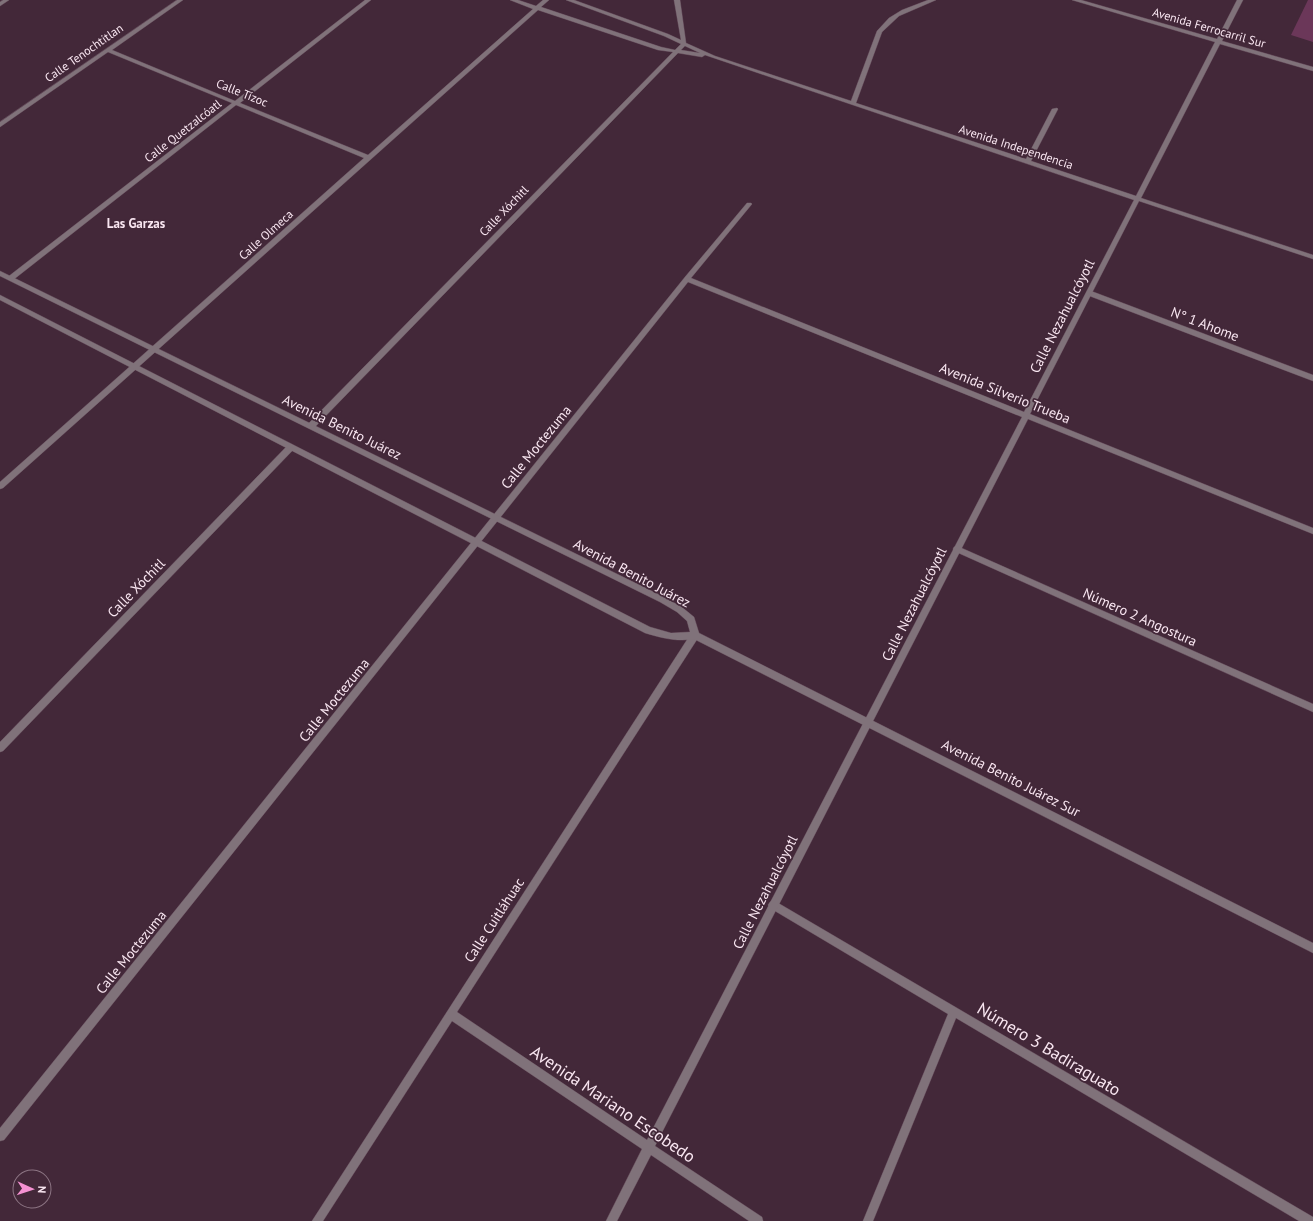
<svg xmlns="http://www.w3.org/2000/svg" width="1313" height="1221" font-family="'PT Sans',sans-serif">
<rect width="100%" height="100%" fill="#432839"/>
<polygon fill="#6b3759" points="1308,0 1313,0 1313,42 1291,35"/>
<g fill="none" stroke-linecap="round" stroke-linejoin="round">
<defs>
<g id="service">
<polygon points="1087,291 1091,291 1313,375 1313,381 1087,295"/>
<polygon points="957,546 1313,704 1313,712 954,551 953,549 954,547"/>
<polygon points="773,900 1313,1217 1313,1221 1299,1221 956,1018 873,1221 863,1221 948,1014 770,908 768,905 770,902"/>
</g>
<g id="minor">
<polygon points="3,0 9,0 0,6 0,2"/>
<path d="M177 0H183L112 50 235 101 365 0H371L240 103 368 155 533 9 510 0H518L536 6 543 0H549L541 7 661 47 675 50 681 44 664 36 566 0H574L668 34 681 40 674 0H680L686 43 715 56 851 101 877 31 889 18 902 10 928 0H936L899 16 882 32 856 103 1026 159 1052 109 1057 108 1058 109 1031 161 1136 196 1215 42 1072 0H1081L1217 39 1237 0H1243L1222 41 1313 67V71L1220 44 1141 198 1313 255V259L1139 201 1030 414 1313 528V534L1028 419 655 1146 762 1217 763 1221H749L651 1155 617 1221H606L642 1149 452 1021 323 1221H312L692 632 695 631 698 632 699 635 698 638 457 1012 647 1140 1022 417 688 282 4 1140 0 1141V1128L685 277 747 203H751L752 204 691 278 1024 412 1134 200 705 55 702 57 678 53 314 428H308L307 426 308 424 673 52 658 50 538 10 3 488 0 489V482L364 158 236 105 13 280H9V276L232 103 108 52 0 127V122ZM685 46 700 53 681 50Z"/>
<polygon points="291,444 295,447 294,449 3,751 0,752 0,742 288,445"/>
</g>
<path id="tertiary" d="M0 271 666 598 683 608 694 617 699 633 1313 943V953L694 639C677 642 662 638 645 633L0 300V295L650 627 671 633 690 632 687 621 677 612 660 602 0 276Z"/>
</defs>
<use href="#service" stroke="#604656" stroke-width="1"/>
<use href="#minor" stroke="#604656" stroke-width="1"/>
<use href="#tertiary" stroke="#604656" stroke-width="1"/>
<use href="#service" fill="#80727a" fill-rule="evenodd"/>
<use href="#minor" fill="#80727a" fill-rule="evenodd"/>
<use href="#tertiary" fill="#80727a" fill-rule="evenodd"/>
</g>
<g text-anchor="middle" stroke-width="3.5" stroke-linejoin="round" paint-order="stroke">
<g font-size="12" fill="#f9e6f1" stroke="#432839">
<text transform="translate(1209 28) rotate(16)" y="4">Avenida Ferrocarril Sur</text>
<text transform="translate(84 53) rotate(-35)" y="4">Calle Tenochtitlan</text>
<text transform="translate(242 93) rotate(22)" y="4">Calle Tízoc</text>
<text transform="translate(183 131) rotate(-38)" y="4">Calle Quetzalcóatl</text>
<text transform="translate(1016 147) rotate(18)" y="4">Avenida Independencia</text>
<text transform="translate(504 211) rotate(-46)" y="4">Calle Xóchitl</text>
<text transform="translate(266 235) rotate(-42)" y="4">Calle Olmeca</text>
</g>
<g font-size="13" font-weight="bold" fill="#f9e6f1" stroke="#432839">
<text x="136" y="228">Las Garzas</text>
</g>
<g font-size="14" fill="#f9e6f1" stroke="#432839">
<text transform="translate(1062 316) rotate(-63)" y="5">Calle Nezahualcóyotl</text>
<text transform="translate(1205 324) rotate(21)" y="5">N° 1 Ahome</text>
<text transform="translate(1005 393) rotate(22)" y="5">Avenida Silverio Trueba</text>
<text transform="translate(342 427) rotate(26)" y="5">Avenida Benito Juárez</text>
<text transform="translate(536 447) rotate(-51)" y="5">Calle Moctezuma</text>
<text transform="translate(632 573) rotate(28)" y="5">Avenida Benito Juárez</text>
<text transform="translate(136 588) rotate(-46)" y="5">Calle Xóchitl</text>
<text transform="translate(914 604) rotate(-63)" y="5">Calle Nezahualcóyotl</text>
<text transform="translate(1140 617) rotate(24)" y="5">Número 2 Angostura</text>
<text transform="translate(334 700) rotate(-51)" y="5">Calle Moctezuma</text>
<text transform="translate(1011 778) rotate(27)" y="5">Avenida Benito Juárez Sur</text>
<text transform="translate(765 892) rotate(-63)" y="5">Calle Nezahualcóyotl</text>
<text transform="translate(494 920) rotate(-57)" y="5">Calle Cuitláhuac</text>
<text transform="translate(131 952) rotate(-51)" y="5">Calle Moctezuma</text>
</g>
<g font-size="17" fill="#f9e6f1" stroke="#432839">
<text transform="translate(1049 1049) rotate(31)" y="6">Número 3 Badiraguato</text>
<text transform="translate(613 1104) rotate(34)" y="6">Avenida Mariano Escobedo</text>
</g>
</g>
<g transform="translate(32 1189) rotate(93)"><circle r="19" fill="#432839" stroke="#8c7483"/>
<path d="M0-3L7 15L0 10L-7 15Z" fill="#f591d2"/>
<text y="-6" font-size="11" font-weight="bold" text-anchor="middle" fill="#f9e6f1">N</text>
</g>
</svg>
